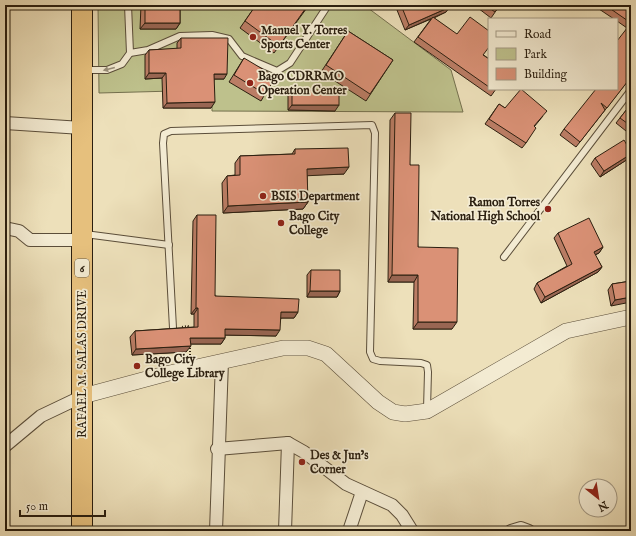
<svg xmlns="http://www.w3.org/2000/svg" width="636" height="536" font-family="'IM FELL English',serif">
<rect width="100%" height="100%" fill="#ede0ba"/>
<filter id="stains"><feTurbulence type="fractalNoise" baseFrequency=".005" numOctaves="4"/><feColorMatrix values="0 0 0 0 .2 0 0 0 0 .09 0 0 0 0 .02 0 0 0 .5 -.17"/></filter>
<radialGradient id="worn" r=".72"><stop offset=".6" stop-color="#630" stop-opacity="0"/><stop offset="1" stop-color="#630" stop-opacity=".3"/></radialGradient>
<polygon fill="#bec18c" stroke="#74704e" points="98,5 364,5 451,70 463,112 212,111 212,90 99,93"/>
<g fill="none" stroke-linecap="round" stroke-linejoin="round">
<defs>
<g id="service">
<polyline points="130,53 148,50 180,36 212,35 229,39 242,56 277,71 290,63 328,5"/>
<polyline points="84,70 107,70 122,64 130,53 128,5"/>
<polyline points="85,234 169,245"/>
<polyline points="504,257 631,90"/>
<polyline points="173,328 163,143 164,134 171,131 372,125 375,133 370,352 373,359 380,361 421,363 427,365 428,372 427,409"/>
</g>
<g id="minor">
<polyline points="5,123 82,128"/>
<polyline points="5,228 19,231 30,240 81,240"/>
<polyline points="5,446 41,416 83,396"/>
<polyline points="217,449 288,443 304,452 346,484 392,505 402,515 412,531"/>
<polyline points="216,531 222,361"/>
<polyline points="285,531 288,443"/>
<polyline points="349,531 362,492"/>
<polyline points="511,531 521,528 529,531"/>
</g>
<polyline id="tertiary" points="83,396 165,374 283,348 308,348 326,354 378,402 393,412 405,414 427,411 566,331 631,317"/>
<polyline id="trunk" points="82,531 82,5"/>
</defs>
<use href="#service" stroke="#5b4e3a" stroke-width="8"/>
<use href="#minor" stroke="#5b4e3a" stroke-width="14"/>
<use href="#tertiary" stroke="#5b4e3a" stroke-width="16"/>
<use href="#trunk" stroke="#2a1e0f" stroke-width="22"/>
<g stroke="#2a1e0f" stroke-width="2" stroke-dasharray="1 2" stroke-linecap="butt">
<polyline points="182,327 188,326 189,329"/>
<polyline points="190,345 190,355"/>
</g>
<use href="#service" stroke="#f3ebd2" stroke-width="6"/>
<use href="#minor" stroke="#f3ebd2" stroke-width="12"/>
<use href="#tertiary" stroke="#f3ebd2" stroke-width="15"/>
<use href="#trunk" stroke="#e6c07d" stroke-width="20"/>
</g>
<g fill="#bb7d65" stroke="#2a1e0f">
<polygon points="141,5 180,5 180,23 176,29 140,29"/>
<polygon points="256,5 309,5 274,53 240,28"/>
<polygon points="395,5 449,5 446,12 434,18 489,59 489,89 496,89 491,96 414,42 431,19 405,30"/>
<polygon points="474,5 500,5 491,18"/>
<polygon points="523,5 531,5 528,9"/>
<polygon points="566,5 573,5 571,9"/>
<polygon points="593,5 631,5 631,77 576,147 560,135 564,129 617,89 627,28 617,21 617,19 614,19"/>
<polygon points="348,31 393,60 366,101 321,72"/>
<polygon points="181,38 224,79 214,79 211,108 163,108 162,78 145,79 145,55 149,50 177,49 177,43"/>
<polygon points="244,58 265,94 261,101 229,82"/>
<polygon points="292,90 335,111 288,110 288,95"/>
<polygon points="499,104 505,108 543,116 534,127 526,143 522,148 485,124"/>
<polygon points="631,104 631,135 616,123"/>
<polygon points="395,113 410,165 418,247 452,329 413,329 414,282 388,282 390,120"/>
<polygon points="295,149 344,174 307,175 308,202 303,209 223,213 222,183 227,176 235,175 235,163 240,156 292,154"/>
<polygon points="631,152 631,155 628,159 600,177 591,164 595,158"/>
<polygon points="197,215 215,296 298,312 294,318 281,318 276,336 225,335 225,338 221,344 190,344 186,352 132,355 130,337 135,331 194,327 194,314 191,314 193,221"/>
<polygon points="558,233 603,247 599,253 595,255 602,267 598,272 541,303 534,289 537,283 567,266 554,238"/>
<polygon points="311,270 340,291 337,297 307,297 307,275"/>
<polygon points="631,281 611,306 608,290 612,284"/>
</g>
<g fill="#996653" stroke="#2a1e0f">
<polygon points="450,7 446,12 405,30 409,25"/>
<polygon points="145,23 180,23 176,29 140,29"/>
<polygon points="149,73 166,73 162,78 145,79"/>
<polygon points="214,74 227,74 224,79 210,79"/>
<polygon points="215,102 211,108 163,108 167,103"/>
<polygon points="292,105 339,105 335,111 288,110"/>
<polygon points="631,154 628,159 600,177 604,171"/>
<polygon points="349,167 344,174 302,176 307,169"/>
<polygon points="308,202 303,209 223,213 228,206"/>
<polygon points="603,247 599,253 590,257 594,252"/>
<polygon points="602,267 598,272 541,303 545,297"/>
<polygon points="392,275 418,275 414,282 388,282"/>
<polygon points="310,291 340,291 337,297 307,297"/>
<polygon points="631,297 631,302 611,306 615,300"/>
<polygon points="196,308 198,308 194,314 191,314"/>
<polygon points="281,312 298,312 294,318 277,318"/>
<polygon points="418,322 457,322 452,329 413,329"/>
<polygon points="225,329 280,330 276,336 221,335"/>
<polygon points="190,338 225,338 221,344 186,344"/>
<polygon points="191,346 186,352 132,355 136,349"/>
</g>
<g fill="#da9176" stroke="#2a1e0f">
<rect x="145" y="5" width="35" height="18"/>
<polygon points="256,5 308,5 279,46 245,21"/>
<polygon points="401,5 449,5 450,7 409,25"/>
<polygon points="485,5 500,5 495,12"/>
<polygon points="605,5 631,5 631,23"/>
<polygon points="433,17 457,34 470,17 489,31 489,47 483,55 489,59 489,87 418,37"/>
<polygon points="631,23 631,77 607,108 601,103 605,110 580,142 564,129 596,89 617,89 617,41"/>
<polygon points="348,31 393,60 370,94 326,65"/>
<polygon points="181,38 228,38 227,74 214,74 215,102 167,103 166,73 149,73 149,50 181,48"/>
<polygon points="244,58 276,77 265,94 234,75"/>
<polygon points="521,89 547,111 534,126 536,128 526,143 489,119 499,104 505,108"/>
<rect x="292" y="90" width="47" height="15"/>
<polygon points="631,104 631,126 620,118"/>
<polygon points="395,113 411,113 410,165 419,165 418,247 458,248 457,322 418,322 418,275 392,275"/>
<polygon points="624,140 631,152 631,154 604,171 595,158"/>
<polygon points="348,148 349,167 307,169 308,202 228,206 227,176 240,175 240,156 295,154 295,149"/>
<polygon points="197,215 216,215 215,296 299,299 298,312 281,312 280,330 225,329 225,338 190,338 191,346 136,349 135,331 198,327 198,308 196,308"/>
<polygon points="589,218 603,247 594,252 602,267 545,297 537,283 572,264 558,233"/>
<polygon points="311,270 340,270 340,291 310,291"/>
<polygon points="631,281 631,297 615,300 612,284"/>
</g>
<defs><path id="oneway-solid" d="M-6-.8H1V-3.2L6.5 0L1 3.2V.8H-6Z"/></defs>
<use fill="#998f7a" href="#oneway-solid" transform="translate(109 69) rotate(166)"/>
<g fill="#8f2418" stroke="#f3ebd2" stroke-width="1.5">
<circle cx="253" cy="37" r="4"/>
<circle cx="250" cy="83" r="4"/>
<circle cx="263" cy="196" r="4"/>
<circle cx="548" cy="209" r="4"/>
<circle cx="281" cy="223" r="4"/>
<circle cx="137" cy="366" r="4"/>
<circle cx="302" cy="462" r="4"/>
</g>
<g text-anchor="middle" stroke-width="3.5" stroke-linejoin="round" paint-order="stroke">
<rect fill="#f3ebd2" stroke="#665c4a" stroke-width="1" x="75" y="259" width="14" height="18" rx="3"/>
<g font-size="11" font-weight="bold" fill="#2a1e0f">
<text x="82" y="272">6</text>
</g>
<g font-size="12" font-weight="bold" fill="#2a1e0f" stroke="#f3ebd2" text-anchor="start">
<text x="261" y="34">Manuel Y. Torres<tspan x="261" dy="14">Sports Center</tspan></text>
<text x="258" y="80">Bago CDRRMO<tspan x="258" dy="14">Operation Center</tspan></text>
<text x="271" y="200">BSIS Department</text>
<text x="540" y="206" text-anchor="end">Ramon Torres<tspan x="540" dy="14">National High School</tspan></text>
<text x="289" y="220">Bago City<tspan x="289" dy="14">College</tspan></text>
<text x="145" y="363">Bago City<tspan x="145" dy="14">College Library</tspan></text>
<text x="310" y="459">Des &amp; Jun’s<tspan x="310" dy="14">Corner</tspan></text>
</g>
<g font-size="12" fill="#2a1e0f" stroke="#f3ebd2">
<text transform="translate(82 364) rotate(-90)" y="4">RAFAEL M. SALAS DRIVE</text>
</g>
</g>
<rect width="636" height="536" fill="none" stroke="#ede0ba" stroke-width="20"/>
<rect x="6" y="6" width="624" height="524" fill="none" stroke="#2a1e0f" stroke-width="2"/>
<rect x="10" y="10" width="616" height="516" fill="none" stroke="#2a1e0f"/>
<rect x="488" y="18" width="130" height="72" fill="#f3ebd2" stroke="#a39984"/>
<rect x="496" y="31" width="20" height="6" fill="#f3ebd2" stroke="#a39984"/>
<text x="524" y="38" font-size="12" fill="#2a1e0f">Road</text>
<rect x="496" y="48" width="20" height="12" fill="#bec18c" stroke="#a39984"/>
<text x="524" y="58" font-size="12" fill="#2a1e0f">Park</text>
<rect x="496" y="68" width="20" height="12" fill="#da9176" stroke="#a39984"/>
<text x="524" y="78" font-size="12" fill="#2a1e0f">Building</text>
<g transform="translate(598 498) rotate(150)"><circle r="19" fill="#f3ebd2" stroke="#a39984"/>
<path d="M0-3L7 15L0 10L-7 15Z" fill="#8f2418"/>
<text y="-6" font-size="11" font-weight="bold" text-anchor="middle" fill="#2a1e0f">N</text>
</g>
<path d="M20 510v6h85v-6" fill="none" stroke="#2a1e0f" stroke-width="2"/>
<text x="26" y="510" font-size="12" fill="#2a1e0f" stroke="#f3ebd2" stroke-width="3" paint-order="stroke">50 m</text>
<rect width="100%" height="100%" filter="url(#stains)"/>
<rect width="100%" height="100%" fill="url(#worn)"/>
</svg>
